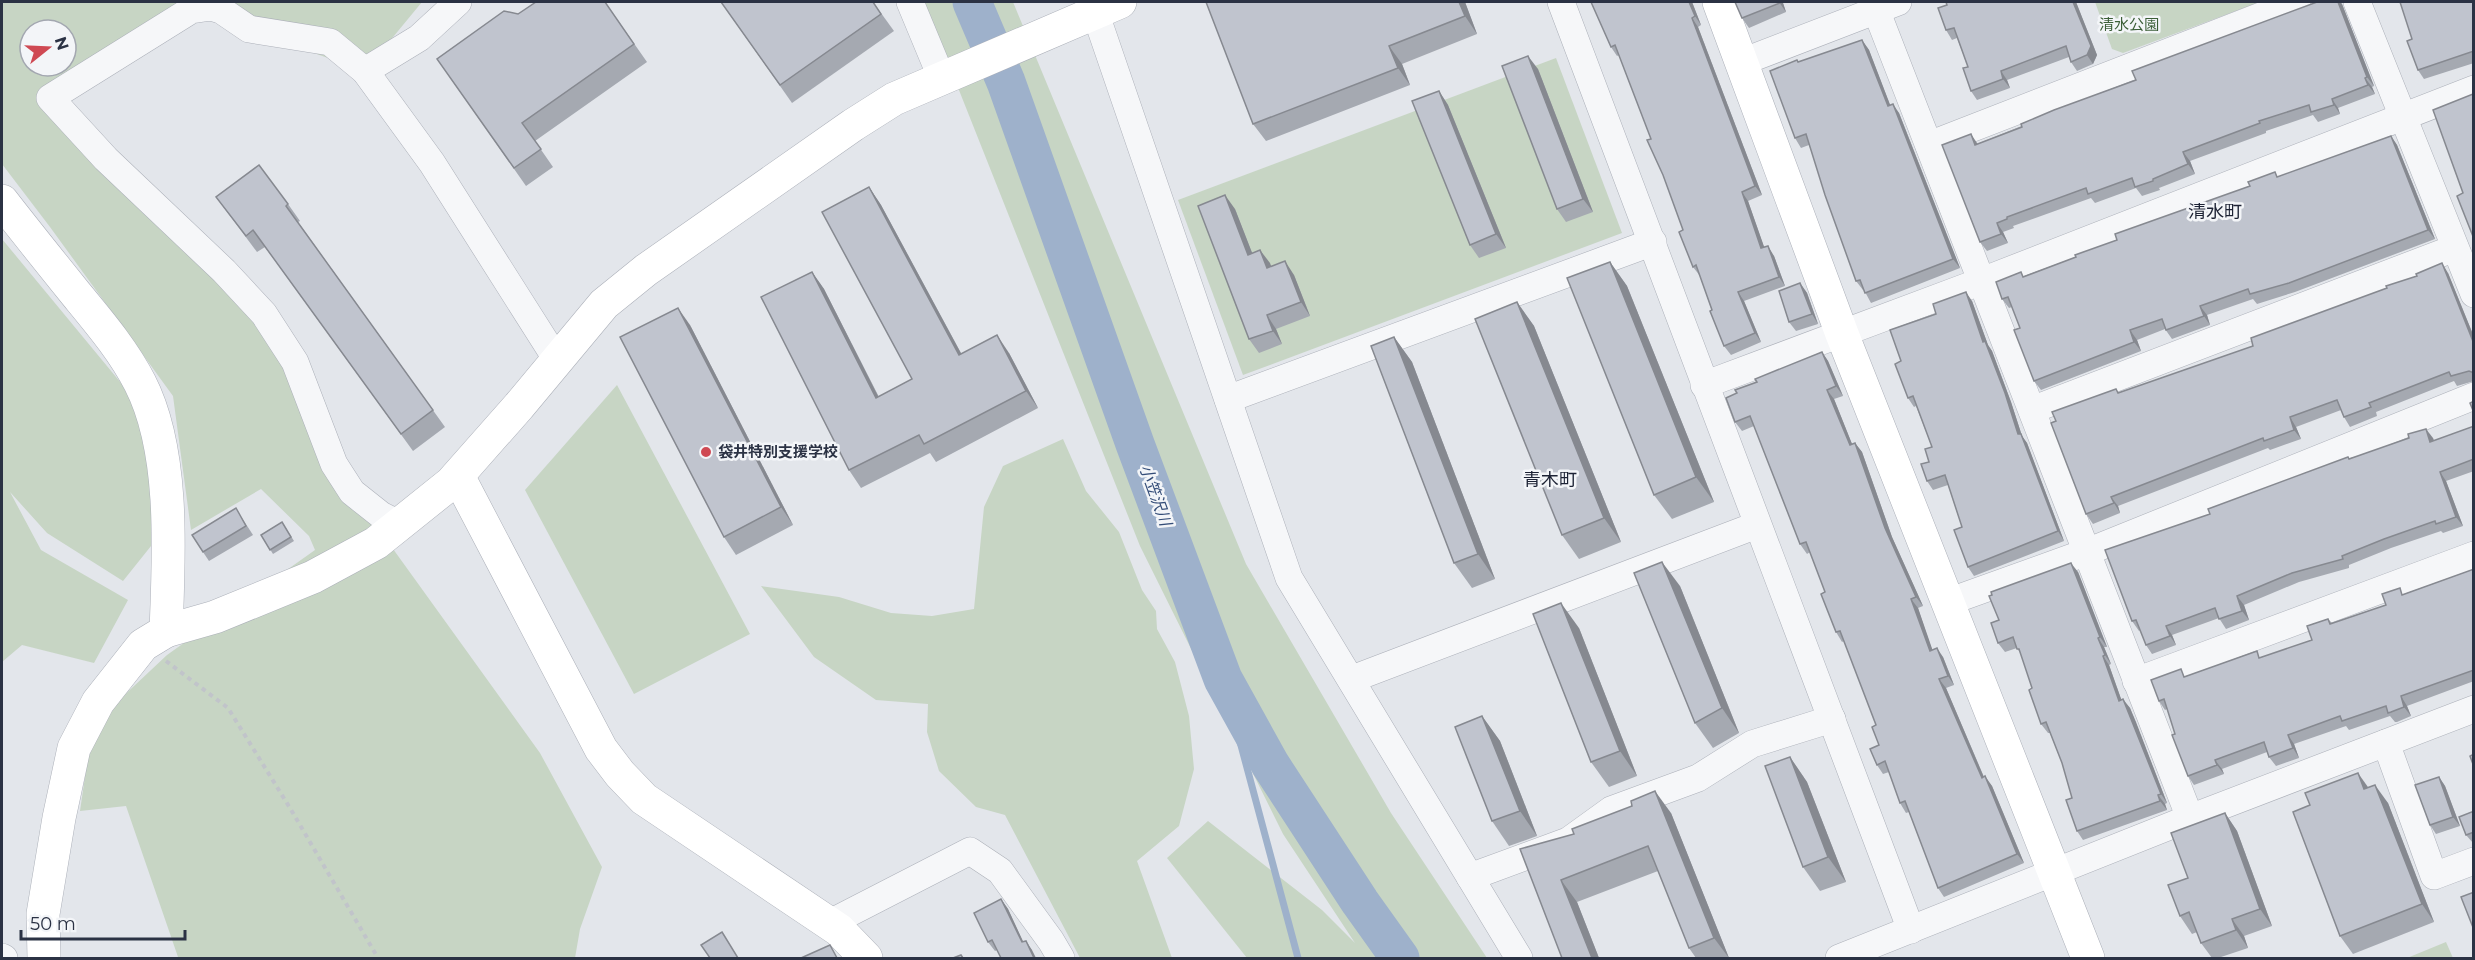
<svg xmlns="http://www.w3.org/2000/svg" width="2475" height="960" font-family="Montserrat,'Noto Sans JP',sans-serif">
<rect width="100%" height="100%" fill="#e3e6eb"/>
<g fill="#c7d5c4" fill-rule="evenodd">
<path d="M2 2H422L365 71 191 10 50 99 271 325 352 492 540 753 602 867 580 929 575 958H177L178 957 126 806 80 811 89 749 117 702 167 655 315 550 309 536 261 489 191 530 173 396 50 227 2 164ZM30 30H66V66H30Z"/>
<polygon points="924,2 1013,2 1246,564 1391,813 1487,958 1247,958 1167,858 1208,821 1322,910 1355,943 1283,834 1140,546"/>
<polygon points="2095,2 2260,2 2123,53 2112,49"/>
<polygon points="1556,58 1622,233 1243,375 1178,200"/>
<polygon points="2,239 140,406 155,482 151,546 123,581 47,533 10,492 41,550 128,600 94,663 22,645 2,662"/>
<polygon points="617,385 750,634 634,694 525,490"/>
<polygon points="1063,439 1086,491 1119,532 1142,590 1156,611 1157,629 1175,662 1189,716 1194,769 1179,826 1137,861 1172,958 1080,958 1005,815 976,807 939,771 927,732 928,704 876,700 814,657 761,586 839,597 891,613 932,616 974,609 984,507 1003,466"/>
<polygon points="2446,942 2453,958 2407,958"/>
</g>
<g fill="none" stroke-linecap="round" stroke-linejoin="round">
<polyline stroke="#9eb1cb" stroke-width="7" points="1224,682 1298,958"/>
<polyline stroke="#9eb1cb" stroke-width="39" points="972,2 1006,82 1135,444 1223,679 1270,764 1360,902 1400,958"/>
<defs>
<g id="street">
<polyline points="910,2 942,79"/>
<polyline points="1089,2 1095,12 1289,578 1519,958"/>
<polyline points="1561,2 1911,930"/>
<polyline points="1873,2 2190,818"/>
<polyline points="2357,2 2474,294"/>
<polyline points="1742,62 1898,2"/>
<polyline points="365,71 419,38 458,2"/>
<polyline points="1929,145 2297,2"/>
<polyline points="1704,385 1982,281 2474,89"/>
<polyline points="1228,399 1653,242"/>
<polyline points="2032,410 2455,248"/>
<polyline points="399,524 381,515 352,492 334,464 295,362 264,314 224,271 106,159 50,98 191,10 211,7 221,10 249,29 330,42 365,71 432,163 557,360"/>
<polyline points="1948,602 2087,552 2474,396"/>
<polyline points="1352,679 1757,525"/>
<polyline points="2136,681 2474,555"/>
<polyline points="2386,743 2434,876 2474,861"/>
<polyline points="1470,877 1568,841 1611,810 1698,778 1752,744 1832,719"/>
<polyline points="828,924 970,851 1000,871 1051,941 1061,958"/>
<polyline points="2,957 4,958"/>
<polyline points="1839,958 2190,818 2474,709"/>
</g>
<g id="secondary">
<polyline points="1719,2 1842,334 2088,958"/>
<path d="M2 201C26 232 51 263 76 294 99 322 123 350 140 383 175 451 169 555 166 631L143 645 98 702 74 748 59 818 43 914 44 958"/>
<polyline points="458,476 601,749 620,774 644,799 839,930 866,958"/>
<polyline points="166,631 215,617 313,577 376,543 451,483 519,406 604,304 646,270 853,125 894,99 1120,2"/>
</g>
</defs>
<use href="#street" stroke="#acb0b9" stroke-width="28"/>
<use href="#secondary" stroke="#acb0b9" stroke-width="34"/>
<polyline stroke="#c1c4ca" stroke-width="4" stroke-dasharray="4.5 4.5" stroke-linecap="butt" points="166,661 228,708 290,808 378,958"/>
<use href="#street" stroke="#f6f7f9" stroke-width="27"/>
<use href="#secondary" stroke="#fff" stroke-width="33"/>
</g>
<g fill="#a5a9b1">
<polygon points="605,2 647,62 535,141 553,167 526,186 437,59 518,14"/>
<polygon points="721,2 873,2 894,31 792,103"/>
<polygon points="1206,2 1465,2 1477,34 1402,64 1410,85 1266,141 1253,124"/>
<polygon points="1591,2 1692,2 1701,25 1698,27 1762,195 1748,201 1764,247 1774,256 1785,286 1744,301 1761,342 1731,355 1724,346 1700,276 1693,267 1683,230 1651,139 1619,55 1617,56 1611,47"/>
<polygon points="1735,2 1787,2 1783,3 1786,12 1749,28 1742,18"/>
<polygon points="1946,2 2076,2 2097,55 2093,64 2077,71 2071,62 2069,57 2007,80 2010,88 1977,100 1971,91 1968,67 1957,38 1952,40 1946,30 1947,5"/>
<polygon points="2317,2 2340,2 2342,4 2374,86 2372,87 2375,94 2338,108 2340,114 2318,122 2313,115 2266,131 2266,133 2190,161 2195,174 2159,188 2160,190 2142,196 2136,188 2095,203 2091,198 2013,226 2014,228 2003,232 2008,243 1987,251 1980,242 1977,144 2136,80"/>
<polygon points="2474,2 2474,63 2424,79 2418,70 2412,39"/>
<polygon points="1862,40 1869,50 1890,105 1899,113 1960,268 1871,303 1864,290 1863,290 1856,281 1809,145 1801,148 1795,138 1799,62"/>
<polygon points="1538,69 1593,212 1566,222 1557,209"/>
<polygon points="1439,91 1448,105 1506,248 1479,258 1470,245"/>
<polygon points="2391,136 2397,145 2435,239 2295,292 2257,304 2253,299 2207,315 2210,325 2172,339 2165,329 2137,340 2141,351 2041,390 2034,381 2020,328 2012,307 2009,308 2002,299 2024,276 2076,257 2278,177"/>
<polygon points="869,187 881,205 961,353 1009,353 1038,408 936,462 930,453 861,488 849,470 812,272 824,289 879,397 912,379"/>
<polygon points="216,197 288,204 300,221 298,222 445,427 413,451 265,247 257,252"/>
<polygon points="1235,209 1252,253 1260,250 1271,267 1294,275 1310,316 1276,329 1282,344 1259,353 1249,339"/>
<polygon points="1610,262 1627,286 1714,502 1672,519 1654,495"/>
<polygon points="2448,273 2474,337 2474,381 2457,386 2454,381 2376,412 2377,416 2350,427 2344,417 2341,410 2296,427 2301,439 2270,450 2268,448 2118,506 2120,513 2093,524 2086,514 2056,421 2119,393 2253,346"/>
<polygon points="1800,283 1807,293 1818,324 1796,331 1789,322"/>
<polygon points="1972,301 1988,345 1992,351 2011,402 2022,436 2027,443 2064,541 1974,576 1968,567 1962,527 1948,485 1933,490 1927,481 1932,447 1916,406 1914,407 1908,398 1901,361 1936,314"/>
<polygon points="1517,302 1534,326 1621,542 1579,559 1562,535"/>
<polygon points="690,325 793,525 736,555 724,537"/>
<polygon points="1394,337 1412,362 1495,579 1472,588 1454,563"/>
<polygon points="1822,352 1828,361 1843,396 1834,399 1852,444 1855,443 1862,452 1892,537 1923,606 1918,608 1932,650 1943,657 1954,685 1946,688 1984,777 1992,786 2024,863 1944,897 1938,888 1909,812 1906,813 1900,803 1889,772 1883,774 1877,765 1879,745 1876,725 1844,641 1842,642 1836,632 1825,592 1810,552 1807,554 1800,544 1754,426 1742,431 1735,422 1737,393 1757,382"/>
<polygon points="2474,426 2474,471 2446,481 2463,526 2443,533 2441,531 2391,548 2349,565 2349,568 2299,582 2244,605 2249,620 2226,629 2219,618 2172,635 2176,645 2152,654 2146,645 2140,630 2139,631 2132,621 2210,514 2350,458 2433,438 2434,441"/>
<polygon points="242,518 253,535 209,561 203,552"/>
<polygon points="282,522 294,541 273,554 261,535"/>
<polygon points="2474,569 2474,681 2407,706 2411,716 2397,722 2395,722 2390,716 2349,730 2346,726 2294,744 2299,758 2276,766 2269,757 2267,752 2222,769 2224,774 2194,785 2188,776 2167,709 2165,710 2159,701 2186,676 2262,658 2312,640 2328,619 2332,623 2386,605 2404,594"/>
<polygon points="2078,572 2107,647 2104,647 2111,664 2109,665 2121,699 2130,708 2167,803 2165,804 2167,810 2083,840 2077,831 2072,798 2062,763 2050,733 2048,733 2041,724 2032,688 2021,654 2017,648 2005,652 1998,643 1999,620"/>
<polygon points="1680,586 1739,733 1713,748 1695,723"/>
<polygon points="1579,628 1637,776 1609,787 1591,762"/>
<polygon points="1482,716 1500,741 1537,836 1509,846 1492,821"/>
<polygon points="1790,757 1807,782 1846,882 1820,891 1803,867"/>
<polygon points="2439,777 2445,786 2460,826 2436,834 2430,825"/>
<polygon points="2369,788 2388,803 2434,922 2353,954 2340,936"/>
<polygon points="2474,811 2474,843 2473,843 2466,835"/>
<polygon points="1671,813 1729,958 1696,958 1689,948 1658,871 1577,902 1599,958 1562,958 1520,849"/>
<polygon points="2225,813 2237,831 2272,926 2244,936 2248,948 2218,958 2212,958 2201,943 2197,932 2192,934 2180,916 2188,878"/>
<polygon points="1001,899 1008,909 1023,942 1032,950 997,950 995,951 988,942"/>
</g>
<g fill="#868990">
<polygon points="1459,2 1465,2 1477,34 1465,16"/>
<polygon points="1689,2 1692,2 1701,25 1695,16"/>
<polygon points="1779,2 1782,2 1783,3 1786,12"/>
<polygon points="2073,2 2076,2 2097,55 2093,64 2087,55"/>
<polygon points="2338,2 2340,2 2342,4 2374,86 2367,77"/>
<polygon points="1692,18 1698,27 1762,195 1755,186"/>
<polygon points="1862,40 1869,50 1894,115 1888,106"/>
<polygon points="1389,46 1402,64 1410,85 1398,68"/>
<polygon points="1528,56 1538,69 1593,212 1583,199"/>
<polygon points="2001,71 2007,80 2010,88 2003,79"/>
<polygon points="2365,78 2372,87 2375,94 2368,85"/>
<polygon points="1439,91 1448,105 1506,248 1496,234"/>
<polygon points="2332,99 2338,108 2340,114 2334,105"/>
<polygon points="1893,104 1899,113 1960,268 1953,259"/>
<polygon points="1971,134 1977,143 1981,154 1975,145"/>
<polygon points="2391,136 2397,145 2435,239 2428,230"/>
<polygon points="2183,152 2190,161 2195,174 2188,164"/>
<polygon points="869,187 881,205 971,372 959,355"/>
<polygon points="1742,192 1748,201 1768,258 1761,248"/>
<polygon points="1225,195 1235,209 1258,268 1248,255"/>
<polygon points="1997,223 2003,232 2008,243 2001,234"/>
<polygon points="1768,246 1774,256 1785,286 1779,277"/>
<polygon points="1260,250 1270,263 1277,282 1267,268"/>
<polygon points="1285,261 1294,275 1310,316 1301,302"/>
<polygon points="1610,262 1627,286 1714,502 1696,477"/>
<polygon points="2442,263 2448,273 2474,337 2474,344"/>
<polygon points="812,272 824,289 888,416 876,398"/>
<polygon points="1800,283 1807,293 1818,324 1812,314"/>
<polygon points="1738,292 1744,301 1761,342 1755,333"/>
<polygon points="1966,292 1972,301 1988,345 1992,351 2011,402 2022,436 2027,443 2064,541 2058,531 2018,434 1983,342"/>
<polygon points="1517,302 1534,326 1621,542 1604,518"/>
<polygon points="2200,306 2207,315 2210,325 2204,316"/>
<polygon points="678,308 690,325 793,525 781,507"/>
<polygon points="1267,315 1276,329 1282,344 1273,331"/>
<polygon points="2130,330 2137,340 2141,351 2134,342"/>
<polygon points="997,335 1009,353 1038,408 1026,391"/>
<polygon points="1394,337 1412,362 1495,579 1478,554"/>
<polygon points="1822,352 1828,361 1843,396 1836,386"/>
<polygon points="1827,390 1834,399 1856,454 1850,445"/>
<polygon points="2290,417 2296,427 2301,439 2294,430"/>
<polygon points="2426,429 2433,438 2437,451 2430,442"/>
<polygon points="1855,443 1862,452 1892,537 1923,606 1916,597 1885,528"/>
<polygon points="2440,472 2446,481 2463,526 2456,517"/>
<polygon points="2111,497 2118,506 2120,513 2114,503"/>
<polygon points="1662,562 1680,586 1739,733 1722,708"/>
<polygon points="2071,563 2078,572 2107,647 2100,637"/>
<polygon points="2237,596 2244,605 2249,620 2242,611"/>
<polygon points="1911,599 1918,608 1936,660 1930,651"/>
<polygon points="1561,603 1579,628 1637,776 1620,751"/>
<polygon points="2166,626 2172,635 2176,645 2170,636"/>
<polygon points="2098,638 2104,647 2111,664 2105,655"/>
<polygon points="1937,648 1943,657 1954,685 1948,676"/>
<polygon points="2103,656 2109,665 2125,710 2119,701"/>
<polygon points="1939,679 1946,688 1988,787 1982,778"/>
<polygon points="2401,696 2407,706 2411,716 2404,707"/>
<polygon points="2123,699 2130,708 2136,722 2167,803 2161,794"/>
<polygon points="1482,716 1500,741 1537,836 1520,811"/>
<polygon points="2288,735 2294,744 2299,758 2293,748"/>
<polygon points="1790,757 1807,782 1846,882 1828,857"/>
<polygon points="2215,760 2222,769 2224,774 2217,765"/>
<polygon points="2358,773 2370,790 2364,789"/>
<polygon points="1985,776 1992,786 2024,863 2017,854"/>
<polygon points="2439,777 2445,786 2460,826 2453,817"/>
<polygon points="2375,785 2388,803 2434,922 2422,904"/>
<polygon points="1655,791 1671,813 1729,958 1714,938"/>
<polygon points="2158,795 2165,804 2167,810 2160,801"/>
<polygon points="2225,813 2237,831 2272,926 2260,909"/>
<polygon points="1561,880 1577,902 1599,958 1592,958"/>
<polygon points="1001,899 1008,909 1028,952 1022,942"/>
<polygon points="2232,919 2244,936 2248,948 2236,930"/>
<polygon points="1026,941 1032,950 1036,958 1034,958"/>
</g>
<g fill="#c0c4ce" stroke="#868990" stroke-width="1.5">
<polygon points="536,2 605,2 634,44 522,123 541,149 514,168 437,59 504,11 518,14"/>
<polygon points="721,2 873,2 881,14 780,85"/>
<polygon points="1206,2 1459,2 1465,16 1389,46 1398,68 1253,124"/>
<polygon points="1591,2 1689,2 1695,16 1692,18 1755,186 1742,192 1761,248 1768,246 1779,277 1738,292 1755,333 1724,346 1710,311 1712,310 1696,265 1693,267 1679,232 1683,230 1663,175 1647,140 1651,139 1615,45 1611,47"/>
<polygon points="1735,2 1779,2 1780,3 1742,18"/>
<polygon points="1946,2 2073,2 2091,46 2087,55 2071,62 2066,46 2001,71 2003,79 1971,91 1963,68 1968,67 1954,28 1946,30 1938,8 1947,5"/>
<polygon points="2317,2 2338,2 2367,77 2365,78 2368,85 2332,99 2334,105 2311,112 2309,105 2259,121 2260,123 2183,152 2188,164 2153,179 2153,181 2135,187 2132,178 2088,194 2086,188 2007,217 2007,219 1997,223 2001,234 1980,242 1942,145 1971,134 1975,145 2022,127 2021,124 2054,110 2136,80 2132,71"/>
<polygon points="2400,2 2474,2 2474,51 2418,70 2407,41 2412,39"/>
<polygon points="1862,40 1888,106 1893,104 1953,259 1865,293 1860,280 1856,281 1825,195 1806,134 1795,138 1770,71 1797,60 1798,62"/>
<polygon points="1528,56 1583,199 1557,209 1502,66"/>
<polygon points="1439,91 1496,234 1470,245 1412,101"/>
<polygon points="2473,94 2474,94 2474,239 2457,196 2463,193 2433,110"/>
<polygon points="2391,136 2428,230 2289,283 2250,294 2248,289 2200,306 2204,316 2166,330 2162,319 2130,330 2134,342 2034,381 2014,330 2020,328 2008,297 2002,299 1996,282 2021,272 2023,277 2076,257 2075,255 2117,240 2115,234 2250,186 2248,182 2275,172 2277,177"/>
<polygon points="259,165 288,204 286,206 433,410 401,434 253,230 246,236 216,197"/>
<polygon points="869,187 959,355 997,335 1026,391 924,444 919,435 849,470 761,297 812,272 876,398 912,379 822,212"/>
<polygon points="1225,195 1248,255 1260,250 1267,268 1285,261 1301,302 1267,315 1273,331 1249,339 1198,206"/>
<polygon points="1610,262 1696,477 1654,495 1567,278"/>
<polygon points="2442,263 2474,344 2474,373 2469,371 2451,376 2449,372 2369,403 2371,407 2344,417 2337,400 2290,417 2294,430 2264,441 2263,438 2111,497 2114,503 2086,514 2051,423 2056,421 2052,412 2116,389 2118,393 2253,346 2251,338 2387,288 2386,286 2417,276 2416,274"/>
<polygon points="1800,283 1812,314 1789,322 1779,291"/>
<polygon points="1966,292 1983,342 1985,341 2005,393 2018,434 2021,434 2058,531 1968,567 1954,530 1962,527 1945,475 1927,481 1921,464 1929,462 1925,449 1932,447 1913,396 1908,398 1895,364 1901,361 1890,330 1936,314 1933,304"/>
<polygon points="1517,302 1604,518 1562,535 1475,319"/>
<polygon points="678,308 781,507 724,537 620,337"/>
<polygon points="1394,337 1478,554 1454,563 1371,346"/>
<polygon points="1822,352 1836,386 1827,390 1850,445 1855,443 1885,528 1916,597 1911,599 1930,651 1937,648 1948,676 1939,679 1982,778 1985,776 2017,854 1938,888 1905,801 1900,803 1885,761 1877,765 1870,749 1879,745 1872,727 1876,725 1840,631 1836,632 1821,594 1825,592 1806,542 1800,544 1750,416 1735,422 1726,398 1737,393 1735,390 1757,382 1755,379"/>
<polygon points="2474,401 2474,413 2470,403"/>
<polygon points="2474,426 2474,459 2440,472 2456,517 2436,524 2435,521 2384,539 2342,556 2343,559 2292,573 2237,596 2242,611 2219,619 2215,608 2166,626 2170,636 2146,645 2136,620 2132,621 2105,550 2210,514 2208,509 2348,457 2349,459 2409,438 2408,434 2426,429 2430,442"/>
<polygon points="236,508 246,526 203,552 192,535"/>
<polygon points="282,522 291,537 270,550 261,535"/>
<polygon points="1662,562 1722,708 1695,723 1634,573"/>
<polygon points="2071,563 2100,637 2098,638 2105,655 2103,656 2119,701 2123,699 2161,794 2158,795 2160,801 2077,831 2066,800 2072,798 2062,763 2046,722 2041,724 2029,690 2032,688 2019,649 2017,649 2013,637 1998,643 1991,623 1999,620 1989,596 1992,595 1991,592"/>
<polygon points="2474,569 2474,670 2401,696 2404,707 2391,712 2388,713 2386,706 2342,721 2340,716 2288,735 2293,748 2269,757 2264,742 2215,760 2217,765 2188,776 2172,735 2175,734 2164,699 2159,701 2151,680 2181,669 2184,677 2257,651 2259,658 2312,640 2307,626 2328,619 2330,624 2386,605 2382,594 2400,588 2402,595"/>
<polygon points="1561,603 1620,751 1591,762 1533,614"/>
<polygon points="1482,716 1520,811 1492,821 1455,727"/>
<polygon points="2474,754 2474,767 2470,756"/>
<polygon points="1790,757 1828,857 1803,867 1765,766"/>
<polygon points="2358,773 2364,789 2375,785 2422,904 2340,936 2293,812 2310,805 2305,793"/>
<polygon points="2439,777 2453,817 2430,825 2415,785"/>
<polygon points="1655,791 1714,938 1689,948 1648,846 1561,880 1592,958 1562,958 1520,849 1574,834 1572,829 1632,806 1631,801"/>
<polygon points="2474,811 2474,832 2466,835 2459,817"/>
<polygon points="2225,813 2260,909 2232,919 2236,930 2201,943 2189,912 2180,916 2168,885 2188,878 2171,833"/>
<polygon points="2474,892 2474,930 2461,897"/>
<polygon points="1001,899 1022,942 1026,941 1034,958 1001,958 992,940 988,942 974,913"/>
<polygon points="722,932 738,958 710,958 701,945"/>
<polygon points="830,945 837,958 801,958"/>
<polygon points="961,955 963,958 953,958"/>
</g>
<circle fill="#cf4953" stroke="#f3f5f8" stroke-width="2" cx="706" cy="452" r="6"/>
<g text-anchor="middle" stroke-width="5" stroke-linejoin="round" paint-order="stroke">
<g font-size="15" fill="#3c5f38" stroke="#f3f5f8">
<text x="2129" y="30">清水公園</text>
</g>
<g font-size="15" font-weight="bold" fill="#2b3244" stroke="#f3f5f8" text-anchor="start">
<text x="718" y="457">袋井特別支援学校</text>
</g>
<g font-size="16" font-style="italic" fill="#344d78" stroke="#f3f5f8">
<text transform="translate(1156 495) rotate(70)" y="6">小笠沢川</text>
</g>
<g font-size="18" fill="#1d2335" stroke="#f3f5f8">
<text x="2215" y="218">清水町</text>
<text x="1550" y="486">青木町</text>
</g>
</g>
<rect width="2475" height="960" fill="none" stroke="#2b3244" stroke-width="6"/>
<g transform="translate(48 48) rotate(72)"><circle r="28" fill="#f3f5f8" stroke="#a3a7b0" stroke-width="1.5"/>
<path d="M0-4.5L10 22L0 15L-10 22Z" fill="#cf4953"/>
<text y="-9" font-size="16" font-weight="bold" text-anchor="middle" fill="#2b3244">N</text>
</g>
<path d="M21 930v9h164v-9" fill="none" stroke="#2b3244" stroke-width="3"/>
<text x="30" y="930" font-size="18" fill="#2b3244" stroke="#f3f5f8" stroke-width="4.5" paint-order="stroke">50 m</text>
</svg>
